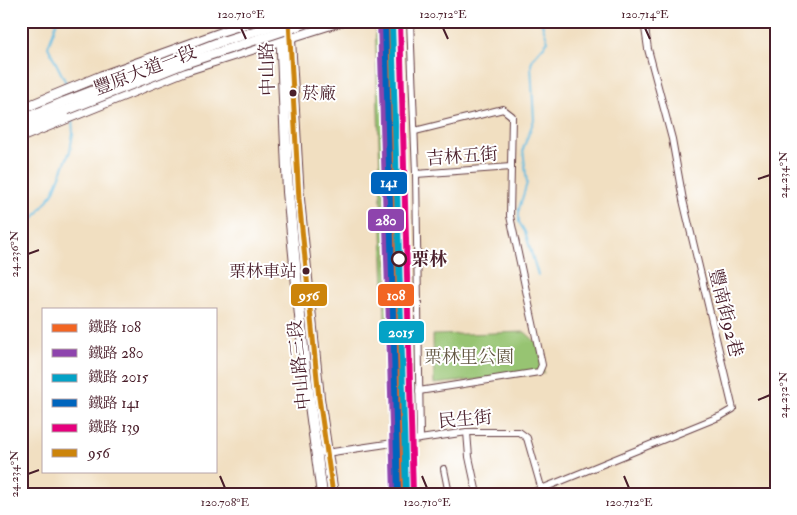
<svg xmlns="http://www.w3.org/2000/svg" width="797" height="515" font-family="'IM FELL Double Pica','Noto Serif TC',serif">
<rect width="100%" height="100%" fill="#fff"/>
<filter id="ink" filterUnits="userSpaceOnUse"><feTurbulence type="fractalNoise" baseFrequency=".02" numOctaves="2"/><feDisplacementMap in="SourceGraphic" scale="10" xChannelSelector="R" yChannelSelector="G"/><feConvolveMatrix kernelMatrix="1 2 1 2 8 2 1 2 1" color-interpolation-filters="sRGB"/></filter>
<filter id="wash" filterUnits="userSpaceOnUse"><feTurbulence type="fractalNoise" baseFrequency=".0096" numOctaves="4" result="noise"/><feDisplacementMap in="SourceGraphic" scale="20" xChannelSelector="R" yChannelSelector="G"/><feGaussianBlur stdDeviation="1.12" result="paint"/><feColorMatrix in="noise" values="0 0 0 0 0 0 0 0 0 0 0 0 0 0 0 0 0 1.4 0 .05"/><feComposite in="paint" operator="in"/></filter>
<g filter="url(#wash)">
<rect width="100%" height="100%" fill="#f1dfc1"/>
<g fill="#97c472" stroke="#70724e">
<polygon points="375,21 383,21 388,180 384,181 390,344 395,348 397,441 389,441"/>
<polygon points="525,332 538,344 544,373 434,384 433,335"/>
</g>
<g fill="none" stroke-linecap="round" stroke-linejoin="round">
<g stroke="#64bce1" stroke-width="2">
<polyline points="57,21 48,47 68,87"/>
<polyline points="538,275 525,232 519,222 519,209 527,183 523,149 534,120 531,65 533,58 548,41 541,21"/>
<polyline points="21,283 28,226 53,193 70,151 73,133 72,119"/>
</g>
</g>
</g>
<g filter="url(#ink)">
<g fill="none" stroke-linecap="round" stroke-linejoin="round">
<defs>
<g id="street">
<polyline points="410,21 416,174 420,438"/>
<polyline points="415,131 503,109 512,116 510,216 542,365 539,372 419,391"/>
<polyline points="416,174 511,167"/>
<polyline points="467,432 469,457 477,494"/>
<polyline points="317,451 326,453 467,432 519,432 527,438 543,494"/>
<polyline points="444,469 449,494"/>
<polyline points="529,494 721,416 733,409 683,200 672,139 648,49 644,21"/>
</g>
<g id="secondary">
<polyline points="21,109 101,76 254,21"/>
<polyline points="21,120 64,102"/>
<polyline points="21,129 67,110"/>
<polyline points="21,137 187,70 342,21"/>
</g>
<g id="primary">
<polyline points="289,21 299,199 319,398 333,494"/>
<polyline points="281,30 288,192 305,368 322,494"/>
</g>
</defs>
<use href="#street" stroke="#633c42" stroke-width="8"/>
<use href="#secondary" stroke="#633c42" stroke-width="11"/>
<use href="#primary" stroke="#633c42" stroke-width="12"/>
<use href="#street" stroke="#fff" stroke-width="6"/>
<use href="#secondary" stroke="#fff" stroke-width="9"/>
<use href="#primary" stroke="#fff" stroke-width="10"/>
<defs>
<g id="secondary-bridge">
<polyline points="64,102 217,43 287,21"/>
<polyline points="67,110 183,64 313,21"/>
</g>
</defs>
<use href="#secondary-bridge" stroke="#633c42" stroke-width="11" stroke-linecap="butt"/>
<use href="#secondary-bridge" stroke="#fff" stroke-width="9"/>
<defs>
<polyline id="bus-1" points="289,21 299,199 319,398 333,494"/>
</defs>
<use href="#bus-1" stroke="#fff" stroke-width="9"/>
<use href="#bus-1" stroke="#cc840b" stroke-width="5"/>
<defs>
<polyline id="rail-1" points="387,21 402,494"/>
<polyline id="rail-2" points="380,21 394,494"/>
<polyline id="rail-3" points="392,21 406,494"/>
<polyline id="rail-4" points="385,21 398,494"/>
<polyline id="rail-5" points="400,21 413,494"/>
</defs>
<use href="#rail-1" stroke="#fff" stroke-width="10"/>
<use href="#rail-2" stroke="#fff" stroke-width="10"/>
<use href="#rail-3" stroke="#fff" stroke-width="10"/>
<use href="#rail-4" stroke="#fff" stroke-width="10"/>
<use href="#rail-5" stroke="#fff" stroke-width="10"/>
<use href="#rail-1" stroke="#f26522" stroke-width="6"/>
<use href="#rail-2" stroke="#8e44ad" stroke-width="6"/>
<use href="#rail-3" stroke="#04a2c6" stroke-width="6"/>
<use href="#rail-4" stroke="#0065bd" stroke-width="6"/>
<use href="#rail-5" stroke="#e5007d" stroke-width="6"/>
</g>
</g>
<path fill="none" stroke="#4a1f2b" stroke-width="2" d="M241 28 246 39M443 28 448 39M645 28 650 39M758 179 770 175M28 254 39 250M758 400 770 395M28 474 39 470M220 476 225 488M422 476 427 488M624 476 629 488"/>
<g fill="#4a1f2b" stroke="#fff" stroke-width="2">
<circle cx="293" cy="93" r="4.5"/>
<circle cx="306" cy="271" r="4.5"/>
</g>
<circle fill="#fff" stroke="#4a1f2b" stroke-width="2.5" cx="399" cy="259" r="7"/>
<g text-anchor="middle" stroke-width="4" stroke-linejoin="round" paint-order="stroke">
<g font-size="17" fill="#4a1f2b" stroke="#fff" text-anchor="start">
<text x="302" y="99">菸廠</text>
<text x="297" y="277" text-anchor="end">栗林車站</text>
</g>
<g font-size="18" fill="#4a1f2b" stroke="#fff">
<text transform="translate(267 69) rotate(-92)" y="6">中山路</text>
<text transform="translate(145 70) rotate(-21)" y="6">豐原大道一段</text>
<text transform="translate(462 156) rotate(-4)" y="6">吉林五街</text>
<text transform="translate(726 313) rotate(76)" y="6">豐南街92巷</text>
<text transform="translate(299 365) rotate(-96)" y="6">中山路三段</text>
<text transform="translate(465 419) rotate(-5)" y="6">民生街</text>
</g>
<g font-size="18" font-weight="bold" fill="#4a1f2b" stroke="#fff" text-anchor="start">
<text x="411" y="265">栗林</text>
</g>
<g font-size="18" fill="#655944" stroke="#fff">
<text x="469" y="363">栗林里公園</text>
</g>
</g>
<g stroke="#fff" stroke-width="2">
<rect x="370" y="171" width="38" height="24" rx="5" fill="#0065bd"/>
<rect x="367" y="208" width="38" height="24" rx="5" fill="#8e44ad"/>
<rect x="377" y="283" width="38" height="24" rx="5" fill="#f26522"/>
<rect x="290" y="283" width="38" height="24" rx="5" fill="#cc840b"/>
<rect x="378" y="320" width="47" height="24" rx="5" fill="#04a2c6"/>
</g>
<g font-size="14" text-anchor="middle" font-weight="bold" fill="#fff">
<text x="389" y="187">141</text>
<text x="386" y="225">280</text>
<text x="396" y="300">108</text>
<text x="309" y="300">956</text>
<text x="401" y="337">2015</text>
</g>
<rect width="797" height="515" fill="none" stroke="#fff" stroke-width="55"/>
<rect x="42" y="308" width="175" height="165" fill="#ffffff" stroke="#b7a5aa"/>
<rect x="52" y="324" width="25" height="8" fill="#f26522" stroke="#b7a5aa"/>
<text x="88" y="332" font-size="15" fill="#4a1f2b">鐵路 108</text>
<rect x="52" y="349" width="25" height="8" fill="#8e44ad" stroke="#b7a5aa"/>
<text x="88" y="358" font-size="15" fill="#4a1f2b">鐵路 280</text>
<rect x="52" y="374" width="25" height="8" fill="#04a2c6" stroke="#b7a5aa"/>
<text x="88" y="382" font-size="15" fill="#4a1f2b">鐵路 2015</text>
<rect x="52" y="399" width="25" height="8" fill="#0065bd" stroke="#b7a5aa"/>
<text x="88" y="408" font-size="15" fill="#4a1f2b">鐵路 141</text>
<rect x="52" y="424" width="25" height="8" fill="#e5007d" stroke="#b7a5aa"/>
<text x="88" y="432" font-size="15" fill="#4a1f2b">鐵路 139</text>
<rect x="52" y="449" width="25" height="8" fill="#cc840b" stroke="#b7a5aa"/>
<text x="88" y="458" font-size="15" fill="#4a1f2b">956</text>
<rect x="28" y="28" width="742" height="460" fill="none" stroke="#4a1f2b" stroke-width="2"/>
<g font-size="12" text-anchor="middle" fill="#4a1f2b">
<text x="241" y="18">120.710°E</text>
<text x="443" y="18">120.712°E</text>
<text x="645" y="18">120.714°E</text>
<text transform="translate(783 175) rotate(-90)" y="4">24.234°N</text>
<text transform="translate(14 254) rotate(-90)" y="4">24.236°N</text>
<text transform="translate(783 395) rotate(-90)" y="4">24.232°N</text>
<text transform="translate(14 474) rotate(-90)" y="4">24.234°N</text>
<text x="225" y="506">120.708°E</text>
<text x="427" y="506">120.710°E</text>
<text x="629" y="506">120.712°E</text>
</g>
</svg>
